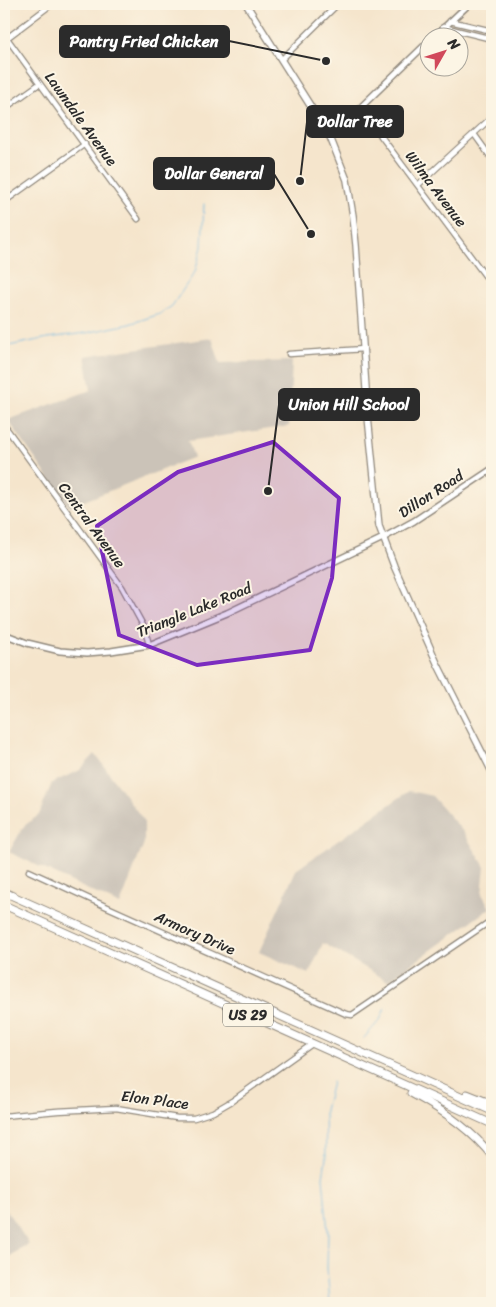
<svg xmlns="http://www.w3.org/2000/svg" width="496" height="1307" font-family="Sriracha,sans-serif">
<rect width="100%" height="100%" fill="#fcf5e5"/>
<filter id="ink" filterUnits="userSpaceOnUse"><feTurbulence type="fractalNoise" baseFrequency=".02" numOctaves="2"/><feDisplacementMap in="SourceGraphic" scale="10" xChannelSelector="R" yChannelSelector="G"/><feConvolveMatrix kernelMatrix="1 2 1 2 8 2 1 2 1" color-interpolation-filters="sRGB"/></filter>
<filter id="wash" filterUnits="userSpaceOnUse"><feTurbulence type="fractalNoise" baseFrequency=".0096" numOctaves="4" result="noise"/><feDisplacementMap in="SourceGraphic" scale="20" xChannelSelector="R" yChannelSelector="G"/><feGaussianBlur stdDeviation="1.12" result="paint"/><feColorMatrix in="noise" values="0 0 0 0 0 0 0 0 0 0 0 0 0 0 0 0 0 1.4 0 .05"/><feComposite in="paint" operator="in"/></filter>
<g filter="url(#wash)">
<rect width="100%" height="100%" fill="#f5e5cc"/>
<g fill="#cbc3b8">
<polygon points="212,338 220,363 292,361 289,426 188,441 194,457 69,507 8,420 91,390 85,356"/>
<polygon points="95,754 144,821 144,843 120,905 9,852 24,826 39,815 52,783 80,770"/>
<polygon points="409,791 432,796 464,833 485,867 482,894 490,908 388,981 323,943 309,974 259,952 296,870"/>
<polygon points="4,1207 29,1244 4,1260"/>
</g>
<g fill="none" stroke-linecap="round" stroke-linejoin="round">
<g stroke="#68b3e1" stroke-width="1">
<polyline points="4,347 48,338 86,333 129,324 160,314 172,306 195,272 202,247 204,204"/>
<polyline points="364,1038 380,1020 385,1008"/>
<polyline points="330,1303 327,1268 328,1232 323,1177 326,1158 325,1110 332,1082"/>
</g>
</g>
</g>
<g filter="url(#ink)">
<g fill="none" stroke-linecap="round" stroke-linejoin="round">
<defs>
<g id="minor">
<polyline points="450,21 492,31"/>
<polyline points="443,27 492,39"/>
<polyline points="4,34 138,219"/>
<polyline points="7,38 52,4"/>
<polyline points="282,59 338,4"/>
<polyline points="360,108 492,285"/>
<polyline points="4,109 39,84"/>
<polyline points="474,134 492,159"/>
<polyline points="418,185 492,117"/>
<polyline points="4,202 85,144"/>
<polyline points="289,354 364,349"/>
<polyline points="4,425 122,587 145,629 149,645"/>
<polyline points="29,871 94,901 346,1014 352,1015 492,920"/>
<polyline points="4,1116 57,1111 116,1108 177,1118 194,1118 213,1112 232,1101 312,1044"/>
</g>
<g id="tertiary">
<polyline points="433,38 469,4"/>
<polyline points="330,137 428,42"/>
<polyline points="4,634 27,643 60,651 87,653 111,651 149,645 227,613 383,538 414,521 492,469"/>
</g>
<polyline id="secondary" points="246,4 330,137 347,180 353,216 356,245 368,417 379,526 394,566 437,663 492,772"/>
<g id="trunk">
<polyline points="4,892 492,1111"/>
<polyline points="4,905 492,1124"/>
<path d="M411 1093C441 1109 470 1128 492 1156"/>
<polyline points="467,1094 492,1104"/>
</g>
</defs>
<use href="#minor" stroke="#90887c" stroke-width="7"/>
<use href="#tertiary" stroke="#90887c" stroke-width="8"/>
<use href="#secondary" stroke="#90887c" stroke-width="8"/>
<use href="#trunk" stroke="#90887c" stroke-width="9"/>
<use href="#minor" stroke="#fff" stroke-width="4.5"/>
<use href="#tertiary" stroke="#fff" stroke-width="5"/>
<use href="#secondary" stroke="#fff" stroke-width="5.5"/>
<use href="#trunk" stroke="#fff" stroke-width="7"/>
</g>
</g>
<path fill="#7b2cbf" fill-opacity="0.2" stroke="#7b2cbf" stroke-width="4" stroke-linejoin="round" d="M273 442 339 498 332 578 310 650 197 665 119 635 97 526 178 472Z"/>
<g text-anchor="middle" stroke-width="4" stroke-linejoin="round" paint-order="stroke">
<rect fill="#fcf5e5" stroke="#6a6863" stroke-width="1" x="223" y="1003.5" width="50" height="23" rx="4"/>
<g font-size="14" font-weight="bold" fill="#2b2b2b">
<text x="248" y="1020">US 29</text>
</g>
<g font-size="15" fill="#2b2b2b" stroke="#fcf5e5">
<text transform="translate(81 119) rotate(54)" y="5">Lawndale Avenue</text>
<text transform="translate(436 189) rotate(53)" y="5">Wilma Avenue</text>
<text transform="translate(431 494) rotate(-33)" y="5">Dillon Road</text>
<text transform="translate(92 525) rotate(54)" y="5">Central Avenue</text>
<text transform="translate(194 610) rotate(-22)" y="5">Triangle Lake Road</text>
<text transform="translate(195 933) rotate(24)" y="5">Armory Drive</text>
<text transform="translate(155 1100) rotate(7)" y="5">Elon Place</text>
</g>
</g>
<path fill="none" stroke="#2b2b2b" stroke-width="2" d="M326 61L229 41M300 181L307 122M311 234L274 174M268 491L279 405"/>
<g fill="#2b2b2b" stroke="#fcf5e5" stroke-width="2">
<circle cx="326" cy="61" r="5"/>
<circle cx="300" cy="181" r="5"/>
<circle cx="311" cy="234" r="5"/>
<circle cx="268" cy="491" r="5"/>
</g>
<g fill="#2b2b2b" stroke="#2b2b2b" stroke-width="2">
<rect x="60" y="26" width="169" height="31" rx="5"/>
<rect x="307" y="106" width="96" height="31" rx="5"/>
<rect x="154" y="158" width="120" height="31" rx="5"/>
<rect x="279" y="389" width="140" height="31" rx="5"/>
</g>
<g font-size="16" text-anchor="middle" font-weight="bold" fill="#fff">
<text x="144" y="47">Pantry Fried Chicken</text>
<text x="355" y="127">Dollar Tree</text>
<text x="214" y="179">Dollar General</text>
<text x="349" y="410">Union Hill School</text>
</g>
<rect width="496" height="1307" fill="none" stroke="#fcf5e5" stroke-width="20"/>
<g transform="translate(444 52) rotate(51)"><circle r="24" fill="#fcf5e5" stroke="#a8a49b"/>
<path d="M0-4L9 19L0 12L-9 19Z" fill="#d1495b"/>
<text y="-8" font-size="14" font-weight="bold" text-anchor="middle" fill="#2b2b2b">N</text>
</g>
</svg>
